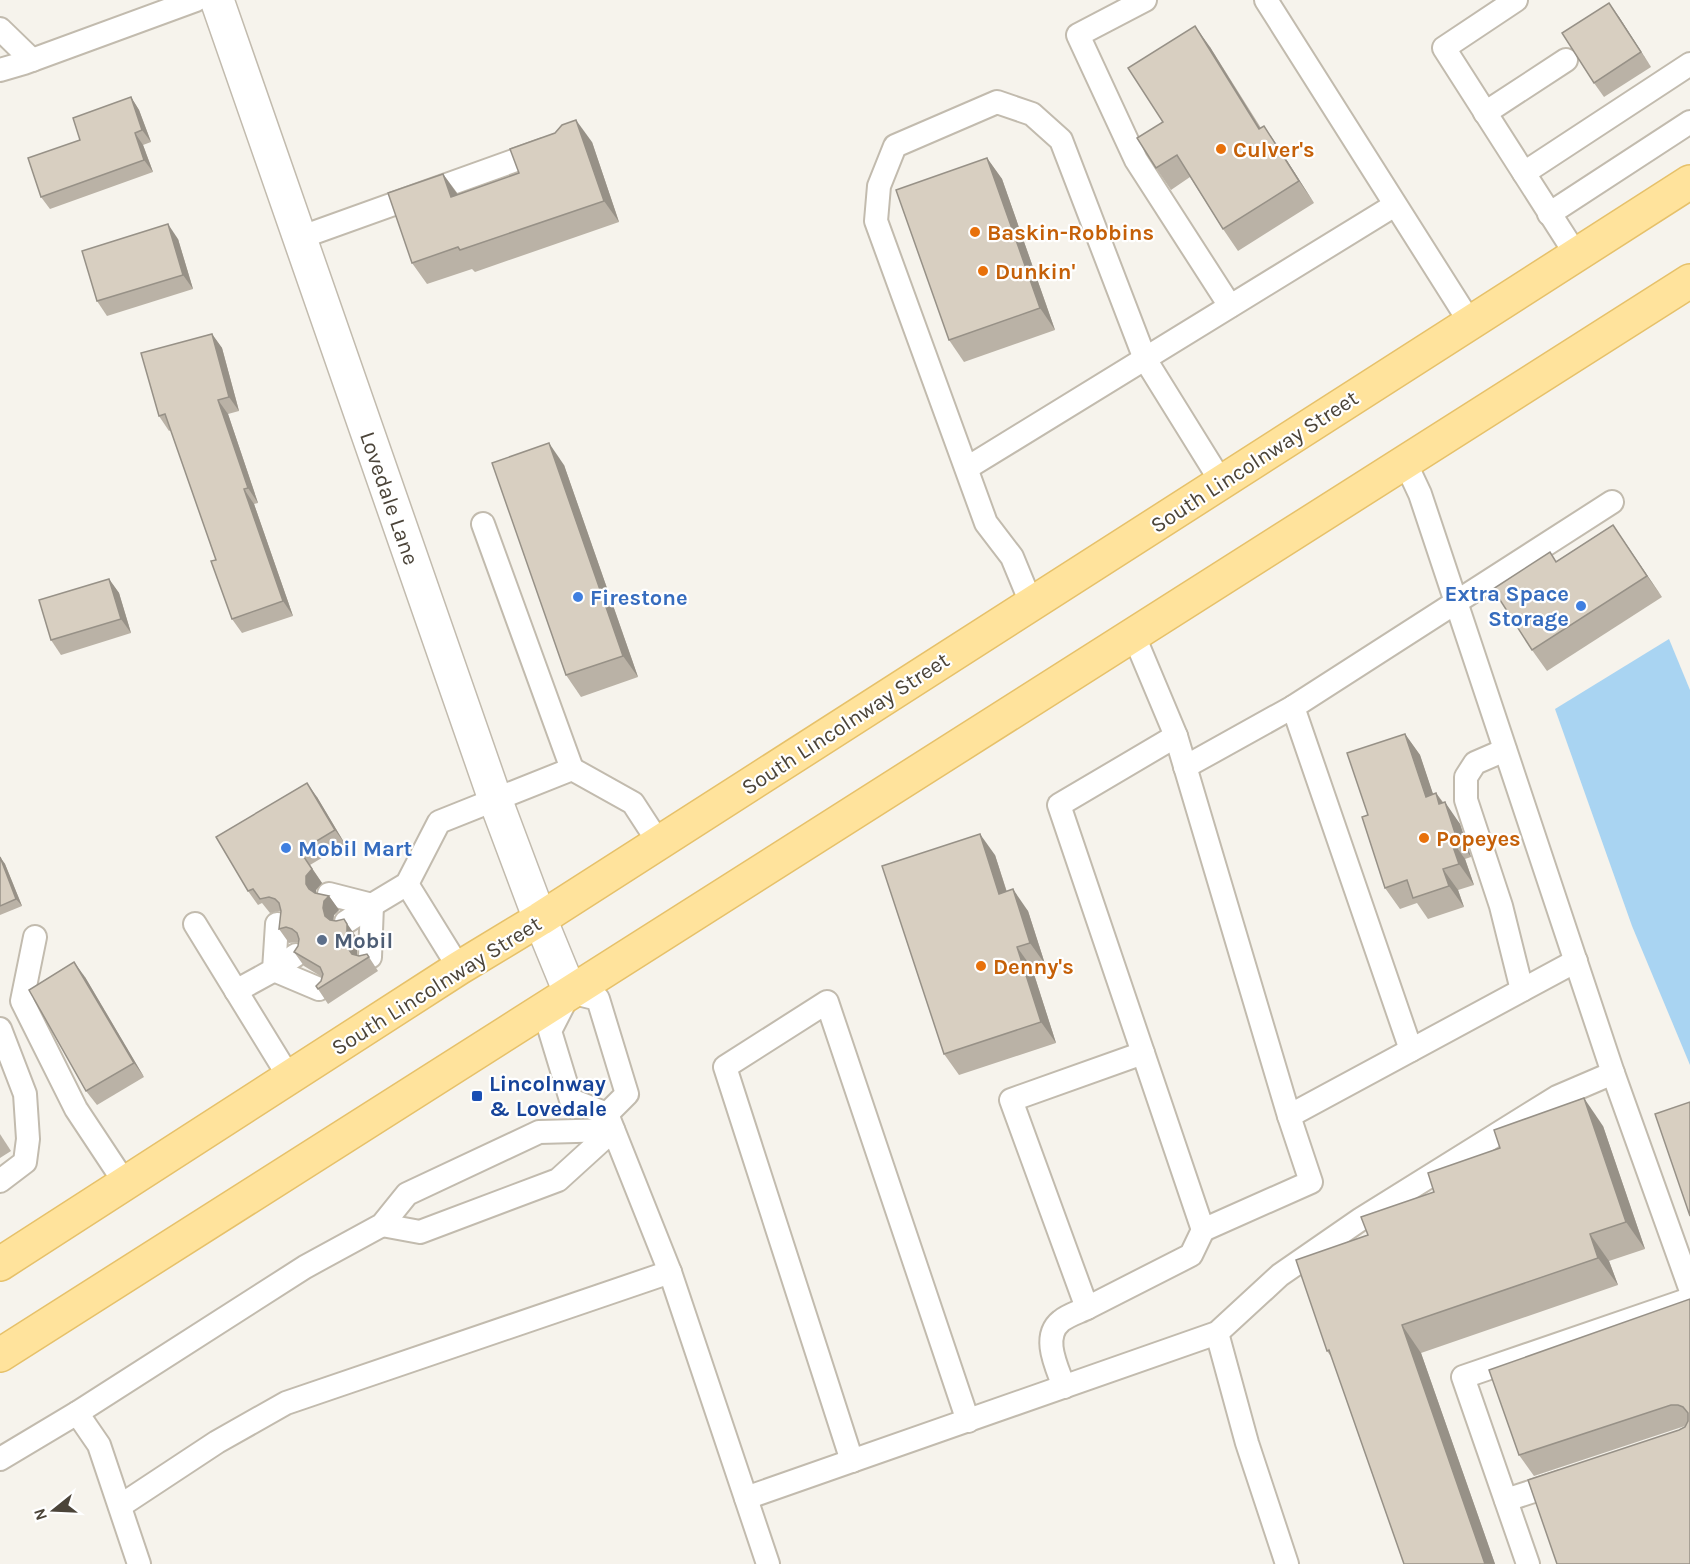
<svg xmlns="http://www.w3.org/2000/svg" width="1690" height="1564" font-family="Karla,sans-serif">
<rect width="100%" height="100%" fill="#f6f3ec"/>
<polygon fill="#a9d4f2" points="1669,639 1690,690 1690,1065 1632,926 1555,709"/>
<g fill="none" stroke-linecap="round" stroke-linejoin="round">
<defs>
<g id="service">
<polyline points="1145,0 1078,35 1136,160 1230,306"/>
<polyline points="1266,0 1471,324"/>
<polyline points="1516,0 1444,48 1577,256"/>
<polyline points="0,29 32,60"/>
<polyline points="0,70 24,63 196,0"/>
<polyline points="1485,113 1566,60"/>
<polyline points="1524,173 1690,64"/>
<polyline points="1549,214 1690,122"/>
<polyline points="299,238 544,150"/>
<polyline points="967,468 1395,205"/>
<polyline points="1031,603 1012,557 986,523 876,221 879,186 895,146 997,102 1032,114 1061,140 1145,359 1222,483"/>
<polyline points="1134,636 1176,736 1289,1116 1576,961"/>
<polyline points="1176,736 1059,805 1203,1230 1311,1182 1289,1116"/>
<polyline points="1505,750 1475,763 1466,777 1466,800 1501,906 1522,990"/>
<polyline points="1185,767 1293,707"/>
<polyline points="572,769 633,803 659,843"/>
<polyline points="407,884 459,968"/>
<polyline points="329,894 372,905 407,884 439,822 572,769 483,524"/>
<polyline points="346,922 372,905"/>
<polyline points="195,924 289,1077"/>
<polyline points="35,937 22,1001 76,1109 125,1183"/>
<polyline points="370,957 372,905"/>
<polyline points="274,970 319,989"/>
<polyline points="274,970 296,955"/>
<polyline points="236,991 274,970 277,924"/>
<polyline points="0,1029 25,1094 28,1139 25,1162 0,1181"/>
<polyline points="1411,1050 1293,707 1612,502"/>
<polyline points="1143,1053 1011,1100 1087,1308 1191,1255 1203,1230"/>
<polyline points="1613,1073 1690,1288"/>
<polyline points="607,1114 627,1094 598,999 570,992 550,1031 571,1100 607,1114 670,1272 768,1564"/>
<polyline points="382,1225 420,1232 558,1180 613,1130"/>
<polyline points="1217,1333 1247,1443 1287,1564"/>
<path d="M1064 1387C1057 1367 1041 1337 1061 1321 1068 1315 1079 1312 1087 1308"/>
<polyline points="77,1413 99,1445 139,1564"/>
<polyline points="0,1459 77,1413 305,1267 382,1225 407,1194 539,1132 613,1130"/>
<polyline points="852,1461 725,1067 827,1002 968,1421"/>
<polyline points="746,1498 1217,1333 1280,1275 1361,1219 1557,1097 1613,1073 1420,494 1405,462"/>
<polyline points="1506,1500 1561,1482"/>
<polyline points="120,1506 217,1442 286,1403 670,1272"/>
<polyline points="1528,1564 1463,1377 1690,1299"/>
</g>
<polyline id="minor" points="217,0 495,799 540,919 570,992"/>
<g id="primary">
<polyline points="0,1264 459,968 540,919 1690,182"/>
<polyline points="0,1355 1690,281"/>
</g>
</defs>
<use href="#service" stroke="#c2bbae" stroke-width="26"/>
<use href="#minor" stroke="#c2bbae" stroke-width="36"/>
<use href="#primary" stroke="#e6c16a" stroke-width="36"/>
<use href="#service" stroke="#fff" stroke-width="22"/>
<use href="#minor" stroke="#fff" stroke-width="33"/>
<use href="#primary" stroke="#ffe39c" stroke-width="33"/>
</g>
<g fill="#bab2a6">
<polygon points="1619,17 1651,67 1604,97 1594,83"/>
<polygon points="1210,47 1261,128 1279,148 1314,203 1238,251 1223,229 1190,177 1171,190 1156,168 1163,122"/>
<polygon points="131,97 139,110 151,142 143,145 153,172 50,209 41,197 80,140"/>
<polygon points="592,142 619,222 475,272 472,269 427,284 412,263 443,174 458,194 519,173"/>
<polygon points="987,158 1002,179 1055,330 964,362 949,340"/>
<polygon points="178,239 193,289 107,316 97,301"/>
<polygon points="212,334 222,348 239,411 228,414 258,503 254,504 293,616 242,633 232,619 216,560 171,430 169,431 159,416"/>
<polygon points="564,465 638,677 581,697 566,675"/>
<polygon points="1613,525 1662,597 1547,671 1532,650 1557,561"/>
<polygon points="109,579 119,593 131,633 61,655 51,640"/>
<polygon points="1405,734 1420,755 1433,794 1436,793 1460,824 1471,857 1465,859 1474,885 1458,890 1464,907 1428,919 1417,903 1400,909 1385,888 1368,815"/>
<polygon points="317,797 345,844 310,865 322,883 316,890 316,893 329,896 339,910 334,915 333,921 357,938 357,955 359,956 367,954 378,971 328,1004 316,986 321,981 322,977 304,966 294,952 298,946 299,942 296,942 289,943 279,929 281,911 278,911 270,913 262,903 258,905 248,891"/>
<polygon points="995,855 1007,892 1028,911 1045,964 1032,968 1056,1043 959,1075 944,1054"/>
<polygon points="0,857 5,864 22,906 0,915"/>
<polygon points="85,977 144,1077 97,1105 86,1091"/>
<polygon points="1603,1126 1645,1249 1609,1261 1618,1285 1421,1353 1495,1564 1404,1564 1332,1358 1327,1351 1368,1235 1500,1148"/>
<polygon points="0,1134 11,1151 0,1158"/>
<polygon points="1690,1299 1690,1564 1679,1430 1685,1426 1534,1476 1519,1455"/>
</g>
<g fill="#979187">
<polygon points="1609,3 1619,17 1651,67 1641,52"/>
<polygon points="1195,26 1210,47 1274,151 1259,129"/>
<polygon points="131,97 139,110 151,142 142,130"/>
<polygon points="576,120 592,142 619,222 604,201"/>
<polygon points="1264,126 1279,148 1314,203 1299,181"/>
<polygon points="135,133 143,145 153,172 144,160"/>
<polygon points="987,158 1002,179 1055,330 1040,308"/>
<polygon points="443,174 458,195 451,197"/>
<polygon points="168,224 178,239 193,289 183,275"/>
<polygon points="212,334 222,348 239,411 229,397"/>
<polygon points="218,400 228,414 258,503 248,488"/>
<polygon points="549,443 564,465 638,677 623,656"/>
<polygon points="244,489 254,504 293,616 283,601"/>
<polygon points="1613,525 1628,547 1662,597 1647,576"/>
<polygon points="109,579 119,593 131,633 121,619"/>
<polygon points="1405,734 1420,755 1441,818 1426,797"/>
<polygon points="307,783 317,797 345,844 335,830"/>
<polygon points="1436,793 1447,809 1445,802 1460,824 1471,857 1456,836 1439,804"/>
<polygon points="980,834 995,855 1014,915 999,894"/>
<polygon points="1450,838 1465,859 1474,885 1459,864"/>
<polygon points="300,851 322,883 316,890 316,898 306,884"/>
<polygon points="0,857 5,864 22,906 16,899"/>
<polygon points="1443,869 1458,890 1464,907 1449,886"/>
<polygon points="1013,889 1028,911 1045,964 1030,943"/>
<polygon points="329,896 339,910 334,915 333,922 325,916 323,908 324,901"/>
<polygon points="344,919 357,938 357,956 358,964 349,950 347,942"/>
<polygon points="1017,947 1032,968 1056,1043 1041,1022"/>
<polygon points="74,962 85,977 144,1077 134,1063"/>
<polygon points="1584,1098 1603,1126 1645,1249 1626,1222"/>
<polygon points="1590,1234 1609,1261 1618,1285 1598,1258"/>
<polygon points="1402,1325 1421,1353 1495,1564 1485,1564"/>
</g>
<g fill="#d8cfc1" stroke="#979187" stroke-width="1.5">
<polygon points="1609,3 1641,52 1594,83 1562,33"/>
<polygon points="1195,26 1259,129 1264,126 1299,181 1223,229 1177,155 1156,168 1137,138 1163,122 1128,68"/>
<polygon points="131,97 142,130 135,133 144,160 41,197 28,158 80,140 73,118"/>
<polygon points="576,120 604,201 460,250 458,247 412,263 388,193 443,174 451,197 519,173 510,149 555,133 562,125"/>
<polygon points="987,158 1040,308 949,340 896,190"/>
<polygon points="168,224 183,275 97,301 82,251"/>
<polygon points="212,334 229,397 218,400 248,488 244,489 283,601 232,619 211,561 216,560 165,414 159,416 141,353"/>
<polygon points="549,443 623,656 566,675 492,463"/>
<polygon points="1613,525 1647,576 1532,650 1493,589 1550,552 1556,562"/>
<polygon points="109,579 121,619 51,640 39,600"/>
<polygon points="1405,734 1426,797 1436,793 1439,804 1445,802 1456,836 1450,838 1459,864 1443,869 1449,886 1413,898 1407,880 1385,888 1362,817 1368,815 1347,753"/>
<polygon points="307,783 335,830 300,851 312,869 306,876 306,884 309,889 315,893 329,896 324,901 323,908 325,916 330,920 336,921 344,919 347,924 347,942 349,950 352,954 359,956 367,954 369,957 318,989 316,986 321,981 323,974 320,967 294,952 298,946 299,939 297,933 292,929 286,927 279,929 281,911 279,903 275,899 269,897 260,899 253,889 248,891 216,837"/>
<polygon points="980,834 999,894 1013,889 1030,943 1017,947 1041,1022 944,1054 882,866"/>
<polygon points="0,857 16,899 0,906"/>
<polygon points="74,962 134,1063 86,1091 29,990"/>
<polygon points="1584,1098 1626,1222 1590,1234 1598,1258 1402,1325 1485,1564 1404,1564 1329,1350 1327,1351 1296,1260 1368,1235 1361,1217 1434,1192 1428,1173 1500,1148 1494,1130"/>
<polygon points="1690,1102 1690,1216 1655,1114"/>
<polygon points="1690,1299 1690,1564 1557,1564 1528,1480 1679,1430 1685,1427 1688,1421 1688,1413 1683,1407 1678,1405 1671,1405 1519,1455 1489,1370"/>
</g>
<g fill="#e8710a" stroke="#fff" stroke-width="2">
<circle cx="1221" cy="149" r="6"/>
<circle cx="975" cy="232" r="6"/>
<circle cx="983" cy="271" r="6"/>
<circle cx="1424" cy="838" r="6"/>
<circle cx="981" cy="966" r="6"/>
</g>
<g fill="#3f7fe0" stroke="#fff" stroke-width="2">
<circle cx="578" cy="597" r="6"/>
<circle cx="1581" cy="606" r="6"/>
<circle cx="286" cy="848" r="6"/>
</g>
<circle fill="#5c6f8a" stroke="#fff" stroke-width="2" cx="322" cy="940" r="6"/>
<rect fill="#1a4fb4" stroke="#fff" stroke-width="2" x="471" y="1090" width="12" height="12" rx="3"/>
<g text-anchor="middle" stroke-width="4.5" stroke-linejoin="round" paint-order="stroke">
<g font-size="22" font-weight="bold" fill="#c56008" stroke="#fff" text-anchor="start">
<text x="1233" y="157">Culver's</text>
<text x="987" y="240">Baskin-Robbins</text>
<text x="995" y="279">Dunkin'</text>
<text x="1436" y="846">Popeyes</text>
<text x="993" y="974">Denny's</text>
</g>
<g font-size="22" fill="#4b4439" stroke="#fff">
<text transform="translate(1254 461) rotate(-33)" y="8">South Lincolnway Street</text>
<text transform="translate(390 498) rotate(71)" y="8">Lovedale Lane</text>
<text transform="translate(845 723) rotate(-33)" y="8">South Lincolnway Street</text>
<text transform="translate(436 985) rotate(-32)" y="8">South Lincolnway Street</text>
</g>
<g font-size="22" font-weight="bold" fill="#366cbe" stroke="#fff" text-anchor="start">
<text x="1569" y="601" text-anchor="end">Extra Space<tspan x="1569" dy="25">Storage</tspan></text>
<text x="590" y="605">Firestone</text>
<text x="298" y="856">Mobil Mart</text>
</g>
<g font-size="22" font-weight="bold" fill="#4e5e75" stroke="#fff" text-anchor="start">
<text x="334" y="948">Mobil</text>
</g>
<g font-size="22" font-weight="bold" fill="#164399" stroke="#fff" text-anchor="start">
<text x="489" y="1091">Lincolnway<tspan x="489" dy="25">&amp; Lovedale</tspan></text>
</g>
</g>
<g transform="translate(54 1510) rotate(252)" stroke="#ffffff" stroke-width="4.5" paint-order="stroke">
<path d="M0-4.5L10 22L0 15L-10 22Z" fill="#4b4439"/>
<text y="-9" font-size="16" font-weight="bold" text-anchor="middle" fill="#4b4439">N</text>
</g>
</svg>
